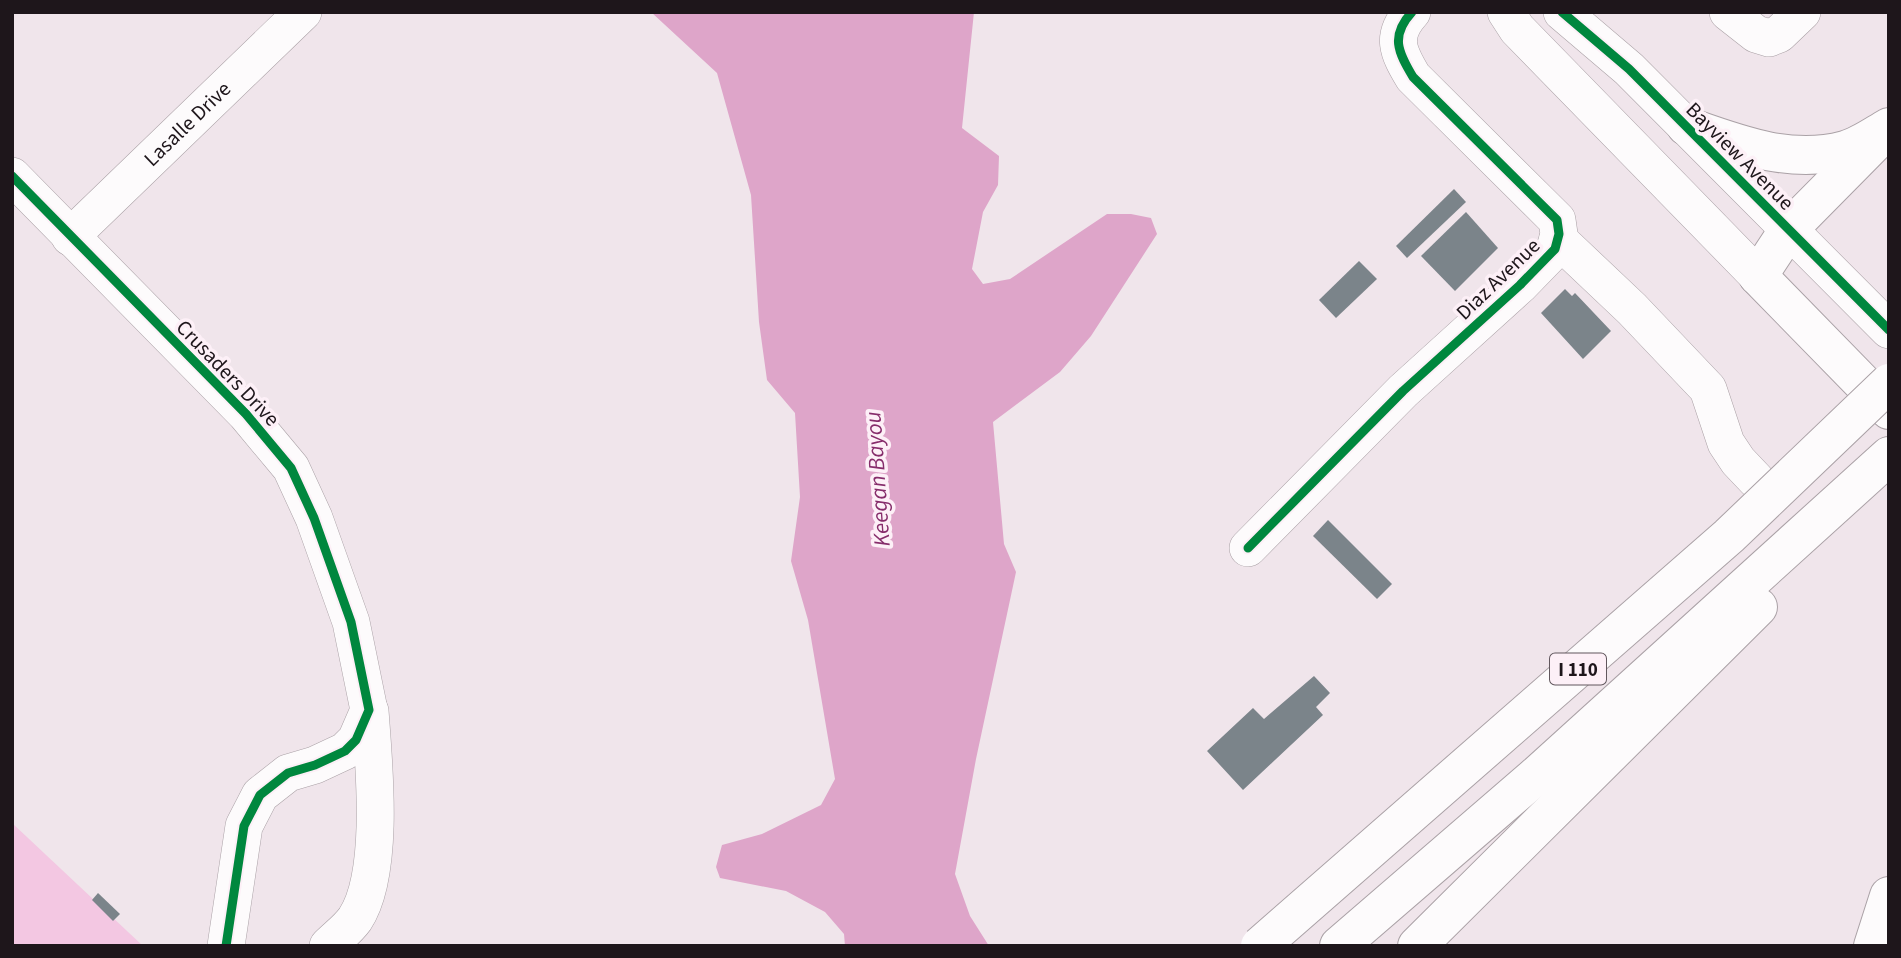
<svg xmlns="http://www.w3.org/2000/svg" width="1901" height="958" font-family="'Source Sans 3',sans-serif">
<rect width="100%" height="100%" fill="#f0e5eb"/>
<polygon fill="#f3c7e2" points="12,823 143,946 12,946"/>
<polygon fill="#dea5c9" points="651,12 974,12 962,128 999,156 998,185 983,212 972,269 983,284 1010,279 1107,214 1131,214 1151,218 1157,234 1091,336 1060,372 993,422 1004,544 1016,572 976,759 955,874 970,916 989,946 845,946 844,934 825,912 786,891 720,878 716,867 722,845 762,834 821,805 835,779 808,620 791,561 800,497 795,413 767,380 759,322 751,195 717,73"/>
<g fill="#7b848a">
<polygon points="1454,189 1466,202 1407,258 1396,246"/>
<polygon points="1466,212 1498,248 1455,291 1421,256"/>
<polygon points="1359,261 1377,279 1336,318 1319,300"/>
<polygon points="1565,289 1572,296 1575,293 1611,331 1583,359 1541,313"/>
<polygon points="1328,520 1392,584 1377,599 1313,536"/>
<polygon points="1314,676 1330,693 1316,707 1323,715 1243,790 1207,751 1253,708 1264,719"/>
<polygon points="98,893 120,914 113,921 92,900"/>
</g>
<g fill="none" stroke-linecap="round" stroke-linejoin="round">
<defs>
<g id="minor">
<polyline points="1506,12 1517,29 1758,276"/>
<polyline points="1562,12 1629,69 1889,330"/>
<polyline points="1728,12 1756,34 1769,38 1779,34 1802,12"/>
<polyline points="12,176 246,414 291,468 314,518 351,622 369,710 356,740 345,751 315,765 288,773 260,795 244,826 226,946"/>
<path id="s1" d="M70 237 303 12"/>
<polyline points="1558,239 1632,309 1708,389 1726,443 1738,461 1756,480"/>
<path d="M1248 548 1403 391 1520 285 1555 249 1559 234 1557 220 1413 77C1398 52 1390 36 1412 12"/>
<path d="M328 946C337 937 348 929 355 919 385 874 374 764 370 711"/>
</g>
<polyline id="major" points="1758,276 1889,410"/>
<g id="highway">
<path d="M1686 126C1737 144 1790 165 1845 150 1860 146 1875 135 1889 127"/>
<polyline points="1758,276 1789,229 1875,142"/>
<polyline points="1339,946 1537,775 1889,456"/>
<polyline points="1417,946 1758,607"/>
<polyline points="1873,946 1889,896"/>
</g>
</defs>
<use href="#minor" stroke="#aaa1a6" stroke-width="38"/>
<use href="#major" stroke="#aaa1a6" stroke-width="40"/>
<use href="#highway" stroke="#aaa1a6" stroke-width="40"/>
<use href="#minor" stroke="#fdfbfc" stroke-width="37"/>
<use href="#major" stroke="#fdfbfc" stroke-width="38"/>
<use href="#highway" stroke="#fdfbfc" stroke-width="38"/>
<defs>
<polyline id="highway-bridge" points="1260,946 1729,536 1889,383"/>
</defs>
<use href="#highway-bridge" stroke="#aaa1a6" stroke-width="40" stroke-linecap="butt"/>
<use href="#highway-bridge" stroke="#fdfbfc" stroke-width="38"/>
<defs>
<g id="cycleway">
<polyline points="1562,12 1629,69 1889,330"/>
<polyline points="12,176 246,414 291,468 314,518 351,622 369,710 356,740 345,751 315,765 288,773 260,795 244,826 226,946"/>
<path d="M1248 548 1403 391 1520 285 1555 249 1559 234 1557 220 1413 77C1398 52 1390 36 1412 12"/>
</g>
</defs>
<use href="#cycleway" stroke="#fdf0f7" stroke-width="13"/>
<use href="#cycleway" stroke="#00873e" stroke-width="9"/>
</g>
<g text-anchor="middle" stroke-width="7" stroke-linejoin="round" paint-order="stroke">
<rect fill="#fdf0f7" stroke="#61575d" stroke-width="2" x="1550" y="653.5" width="56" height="31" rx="5"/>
<g font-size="19" font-weight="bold" fill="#1e161b">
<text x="1578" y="676">I 110</text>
</g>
<g font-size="21" fill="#1e161b" stroke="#fdf0f7">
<text dy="7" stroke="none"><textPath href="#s1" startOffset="163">Lasalle Drive</textPath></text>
<text transform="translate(1740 156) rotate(45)" y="7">Bayview Avenue</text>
<text transform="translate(1498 279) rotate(-44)" y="7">Diaz Avenue</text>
<text transform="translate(228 373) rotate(46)" y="7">Crusaders Drive</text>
</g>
<g font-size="23" font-style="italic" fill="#862d6b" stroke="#fdf0f7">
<text transform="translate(877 479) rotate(-94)" y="8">Keegan Bayou</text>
</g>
</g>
<rect width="1901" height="958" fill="none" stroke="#1e161b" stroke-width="28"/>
</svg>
